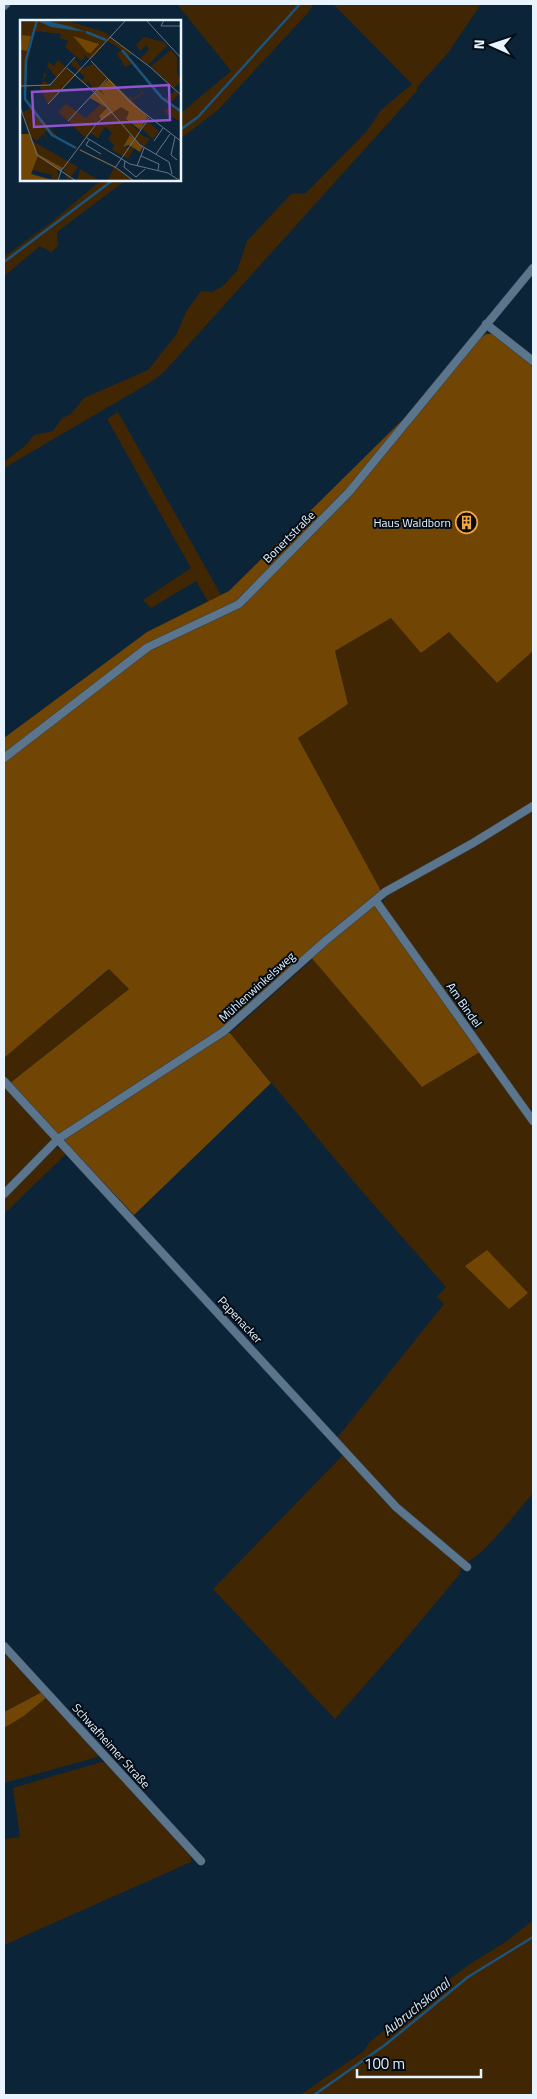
<svg xmlns="http://www.w3.org/2000/svg" width="537" height="2099" font-family="'Titillium Web',sans-serif">
<rect width="100%" height="100%" fill="#0b2438"/>
<g fill="#412603">
<polygon points="177,4 314,4 307,14 217,111 180,139 180,114 231,71"/>
<polygon points="333,4 481,4 448,53 417,87 417,91 164,372 151,382 4,468 4,462 26,445 34,435 53,431 62,418 71,414 84,398 148,370 176,335 187,310 201,291 212,292 223,286 237,271 247,241 291,194 306,193 367,131 381,110 412,84"/>
<polygon points="101,180 126,180 57,232 58,246 51,252 40,246 4,276 4,257 53,221"/>
<polygon points="118,412 221,595 208,602 196,581 151,608 143,600 191,568 107,419"/>
<polygon points="391,618 449,632 497,683 533,651 533,801 504,820 381,891 298,738 348,704 335,651"/>
<polygon points="533,810 533,1115 383,908 383,901 386,897"/>
<path d="M313 959 422 1087 480 1052 533 1126V1493C522 1506 480 1560 466 1562L400 1509 337 1438 444 1304 437 1297 446 1287 360 1189 230 1033Z"/>
<polygon points="110,969 129,989 10,1083 4,1076 4,1058"/>
<polygon points="4,1085 52,1139 4,1188"/>
<polygon points="56,1148 62,1149 67,1153 4,1214 4,1198 51,1151"/>
<polygon points="344,1454 461,1568 459,1575 402,1643 335,1719 213,1589"/>
<polygon points="4,1649 42,1692 4,1712"/>
<polygon points="47,1697 101,1756 4,1783 4,1728 24,1716"/>
<polygon points="101,1762 108,1763 191,1857 191,1862 4,1945 4,1839 20,1837 13,1788"/>
<polygon points="533,1920 533,2095 300,2095 364,2051 369,2043 413,2006 470,1964 507,1941"/>
</g>
<g fill="#714504">
<polygon points="486,334 494,334 533,367 533,651 497,683 449,632 421,653 391,618 335,651 348,704 298,738 381,891 370,899 480,1052 422,1087 310,956 224,1032 230,1033 271,1083 134,1215 10,1083 129,989 109,969 4,1058 4,738 147,632 229,591 456,367 479,339"/>
<polygon points="487,1250 528,1293 509,1309 465,1266"/>
<polygon points="42,1692 47,1697 24,1716 4,1728 4,1712"/>
</g>
<g fill="none" stroke-linecap="round" stroke-linejoin="round">
<g stroke="#19557f" stroke-width="2.5">
<polyline points="180,130 198,117 300,4"/>
<polyline points="4,262 113,180"/>
<polyline points="314,2095 385,2045 468,1977 533,1937"/>
</g>
<defs>
<g id="street">
<polyline points="4,6 6,4"/>
<polyline points="486,324 533,361"/>
<polyline points="4,758 148,647 239,604 349,492 533,268"/>
<polyline points="376,901 533,1121"/>
<polyline points="4,1081 396,1507 467,1567"/>
<polyline points="4,1194 58,1139 223,1032 324,942 385,892 473,843 533,806"/>
<polyline points="4,1646 201,1861"/>
</g>
</defs>
<use href="#street" stroke="#33404f" stroke-width="9"/>
<use href="#street" stroke="#5a758c" stroke-width="8"/>
</g>
<defs>
<symbol id="building-ring" viewBox="-11 -11 22 22"><circle r="9.5" fill="#040d15" stroke="#f3a443" stroke-width="1.5"/><path d="M-4-6H4V6H1V3H-1V6H-4ZM-2.5-4.3h1.7v1.8h-1.7ZM.8-4.3h1.7v1.8H.8ZM-2.5-1h1.7V.8h-1.7ZM.8-1h1.7V.8H.8Z" fill="#f3a443"/></symbol>
</defs>
<g fill-rule="evenodd">
<use href="#building-ring" x="454" y="510" width="25" height="25"/>
</g>
<g text-anchor="middle" stroke-width="4" stroke-linejoin="round" paint-order="stroke">
<g font-size="12" fill="#e7f3fe" stroke="#040d15" text-anchor="end">
<text x="451" y="527">Haus Waldborn</text>
</g>
<g font-size="12" fill="#e7f3fe" stroke="#040d15">
<text transform="translate(289 537) rotate(-45)" y="4">Bonertstraße</text>
<text transform="translate(257 987) rotate(-42)" y="4">Mühlenwinkelsweg</text>
<text transform="translate(464 1005) rotate(55)" y="4">Am Bindel</text>
<text transform="translate(240 1320) rotate(47)" y="4">Papenacker</text>
<text transform="translate(111 1746) rotate(48)" y="4">Schwafheimer Straße</text>
</g>
<g font-size="14" font-style="italic" fill="#d5e4f1" stroke="#040d15">
<text transform="translate(416 2007) rotate(-39)" y="5">Aubruchskanal</text>
</g>
</g>
<g transform="translate(20 20)">
<rect width="161" height="161" fill="#0b2438"/>
<path d="M0 0H45L84 12 112 33 108 37 144 80 156 70 158 75 150 84 161 92 159 98 161 102 147 94 123 74 110 81V76L112 79 122 73 112 57 125 76 144 92 150 86 129 65 112 44 105 47 97 34 101 30 96 26 87 21 71 40 63 34 65 37 61 41 45 27 48 21 40 18 41 14 13 11 4 65H22L24 53 27 54 23 61 27 62V66L37 58 27 46 29 42 34 46 38 40 55 56 28 84 19 66 4 67 7 83 39 118 96 147 114 161H87L94 148 34 117 27 110 24 113 30 123 23 114 17 121 11 117 2 92 10 89 4 78 2 65 0 66V35L11 16 0 15ZM124 17 144 22 147 26 128 45 120 39 129 29 126 25 120 31 116 25ZM151 30 157 37V53L161 61 154 68 130 47ZM54 38 62 49 73 44 88 58 79 68 84 77 70 69 72 66 68 62 65 64 61 61 65 57 51 44ZM82 83 92 93 101 87 107 89 110 92 106 99 124 117 130 118 124 127 110 115 103 127 114 128 108 139 92 130 94 125 88 119 92 113 85 107 78 118 70 113 66 118 38 92 46 84 66 98ZM127 101 139 111 133 119 122 109ZM12 121 58 147 48 161 43 148 18 134ZM18 136 37 148 39 161 31 160 32 155 13 150ZM60 149 80 161H57Z" fill="#412603"/>
<path d="M2 15 11 16 7 31 1 30 0 35ZM53 16 79 24 71 33 76 35 67 32ZM89 59 128 97 120 110 106 99 109 92 101 87 82 100 79 96 87 88 70 78 78 69 85 76 79 68ZM4 98 18 134 43 148 41 151 18 136 11 154 36 161H0V114H9ZM110 115 123 127 120 132 109 125 103 127Z" fill="#714504"/>
<path d="M24 0 52 7 66 12 31 7 18 1Z" fill="#19557f"/>
<path fill="none" stroke="#19557f" stroke-width="2.5" d="M17 0 6 40 5 79 32 115 56 128M66 12 86 20M102 30 142 78 162 92"/>
<path fill="none" stroke="#637787" stroke-width="1" d="M126 0 162 39M144 0 141 6H162M90 17 130 47 162 76M71 41 110 82 162 122M47 48 74 72 120 125 149 142 152 154M0 66 30 65 55 37M28 84 106 0M0 87 17 135 56 161M48 101 88 58M155 117 151 135 157 140M67 118 110 144 148 153 159 160M69 120 66 125 81 134M134 121 143 108M60 130 95 147 114 161M136 134 150 114M121 136 139 144 138 150M105 141 104 147 116 157 125 149M117 146 124 128M95 148 129 98M38 161 41 151 77 103 91 92"/>
<path fill="#9154cc" fill-opacity="0.15" stroke="#9154cc" stroke-width="2.5" d="M149 65 150 100 14 107 12 72Z"/>
<rect width="161" height="161" fill="none" stroke="#e7f3fe" stroke-width="2.5"/>
</g>
<rect width="537" height="2099" fill="none" stroke="#e7f3fe" stroke-width="10"/>
<g transform="translate(492 45) rotate(273)" stroke="#040d15" stroke-width="4" paint-order="stroke">
<path d="M0-4L9 19L0 12L-9 19Z" fill="#e7f3fe"/>
<text y="-8" font-size="14" font-weight="bold" text-anchor="middle" fill="#e7f3fe">N</text>
</g>
<path d="M357 2069v8h124v-8" fill="none" stroke="#e7f3fe" stroke-width="2.5"/>
<text x="364" y="2069" font-size="15" fill="#e7f3fe" stroke="#040d15" stroke-width="4" paint-order="stroke">100 m</text>
</svg>
